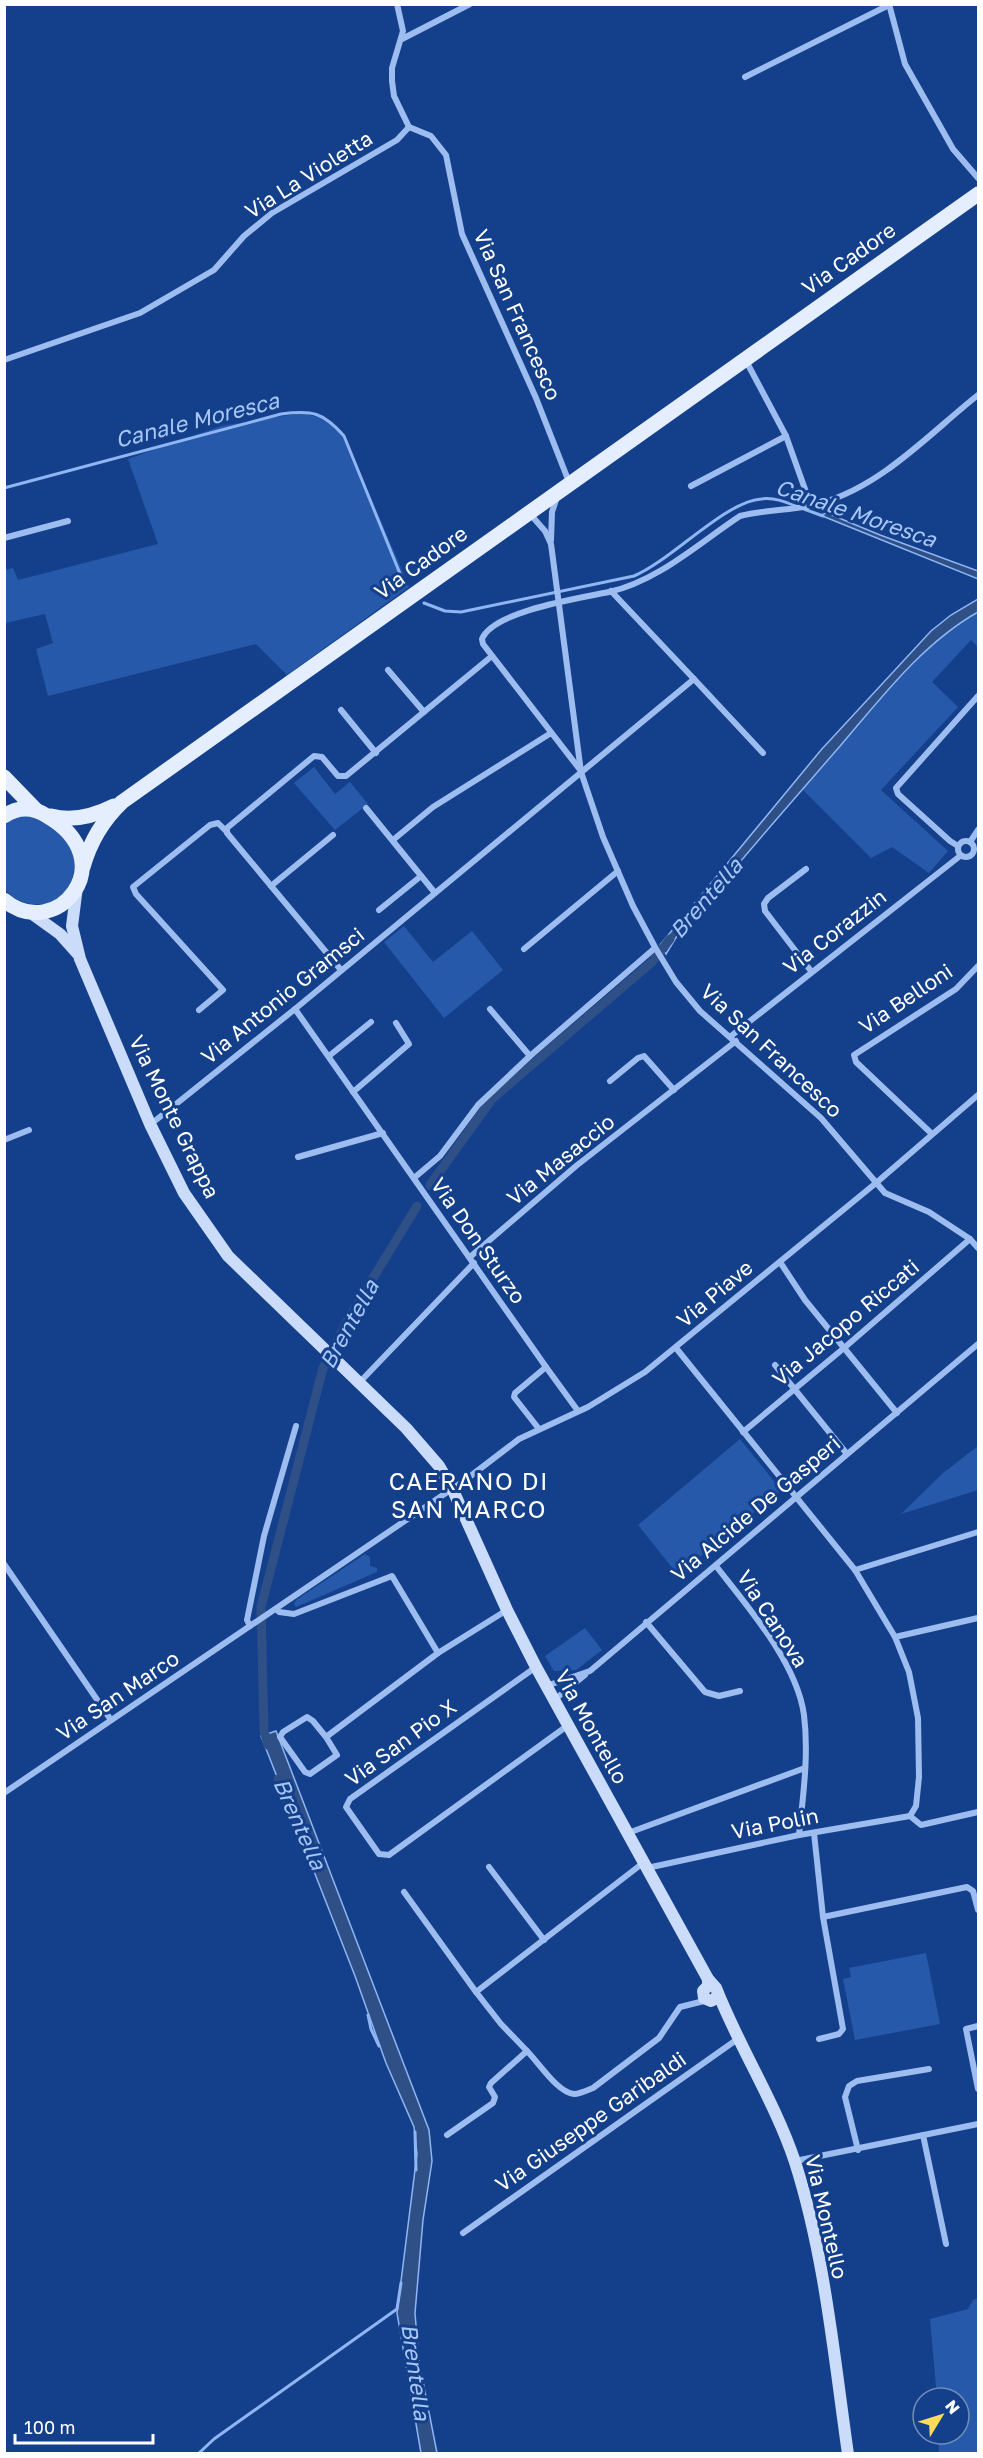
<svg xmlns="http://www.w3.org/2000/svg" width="983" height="2458" font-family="'Golos Text',sans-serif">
<rect width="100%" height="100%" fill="#14408b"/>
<g fill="#2659aa">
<path d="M302 413C319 417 331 420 343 432L409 587 287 675 256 644 48 696 36 649 53 643 45 614 5 623V570L13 568 18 580 158 544 128 459 221 426Z"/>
<path d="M978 612V647L971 640 932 682 958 707 881 790 948 851 929 873 892 847 871 858 802 789C853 731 911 650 978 612Z"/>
<polygon points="314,767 335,794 350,782 368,804 335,830 294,783"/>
<path d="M24 815C37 817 51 824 60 834 64 838 70 843 72 848 74 851 74 857 74 861 77 902 33 919 5 890L4 826 13 818Z"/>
<polygon points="404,926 433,962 472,931 503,970 444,1018 384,942"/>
<polygon points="740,1439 781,1490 678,1575 638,1525"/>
<polygon points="978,1446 978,1490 901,1514 943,1473"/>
<polygon points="365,1554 370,1557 370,1566 377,1568 377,1572 296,1607 294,1604 296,1600"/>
<polygon points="585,1628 602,1650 576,1670 554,1671 545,1656"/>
<polygon points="926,1953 940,2024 855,2040 843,1979 851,1977 849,1968"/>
<polygon points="978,2298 978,2453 939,2453 938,2434 959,2434 959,2398 937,2398 930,2319 968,2309 973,2300"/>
</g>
<g fill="#2f4f87" stroke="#8fb6f3" stroke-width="1.5">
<polygon points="827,513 880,535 978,571 978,579 820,515"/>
<path d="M978 599V612C923 643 882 697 841 745 786 808 731 872 677 936L666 954 660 945 821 750 931 631 951 615Z"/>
<polygon points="276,1731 429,2130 432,2161 423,2220 415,2313 419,2361 437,2453 421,2453 397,2313 417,2154 414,2127 386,2063 355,1976 261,1736"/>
</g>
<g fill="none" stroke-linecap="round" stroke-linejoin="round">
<g stroke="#8fb6f3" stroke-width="3">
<path d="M4 488 281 414C312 410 323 412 344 436L403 581"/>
<polyline points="804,509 823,516"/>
<path d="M424 603 445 611 461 612 634 576C672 560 724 502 761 499 774 497 786 502 798 507"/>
<polyline points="368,2015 371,2029 379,2046"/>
<polyline points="415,2132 416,2170"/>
<polyline points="198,2454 214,2439 397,2309 401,2283"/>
</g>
<g stroke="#2f4f87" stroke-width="9">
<polyline points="430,1185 492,1099 652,962 670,939"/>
<polyline points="268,1745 264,1731 261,1607 323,1368 348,1319 417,1206"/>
<polyline points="278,1779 292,1813"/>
</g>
<g stroke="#9dbdf0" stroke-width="6">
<polyline points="397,4 403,31 392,68 392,81 394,96 409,127 431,136 446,155 462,234 536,398 569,482"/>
<polyline points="889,4 905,64 953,149 978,178"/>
<polyline points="402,39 470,4"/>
<polyline points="745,77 889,5"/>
<polyline points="745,359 786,436 811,506"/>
<polyline points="4,360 140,313 214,270 244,236 272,213 397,140 409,127"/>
<polyline points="691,486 786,436"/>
<polyline points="530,514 545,531 551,544 581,772 603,837 633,906 656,949 676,982 700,1011 821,1118 885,1193 929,1212 970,1239 978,1248"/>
<polyline points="4,538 68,521"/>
<polyline points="551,540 552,512 557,497"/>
<polyline points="611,591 694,679"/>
<polyline points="388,670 424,712"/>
<polyline points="341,710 376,753"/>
<path d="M581 771 483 644 482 639C493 611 581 598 609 592 658 581 699 543 740 516 767 509 795 511 821 503 882 486 930 433 978 395"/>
<polyline points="366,808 435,893"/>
<polyline points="393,840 433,807 551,733"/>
<circle cx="966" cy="849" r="8"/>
<polyline points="970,842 978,830"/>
<polyline points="958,846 950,841 898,794 896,788 978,696"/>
<polyline points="806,869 768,898 764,904 765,911 811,971"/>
<polyline points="271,886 333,835"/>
<polyline points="379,910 421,876"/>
<polyline points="524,949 618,871"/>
<polyline points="341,970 227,833 227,828 314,756 322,757 338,776 346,776 492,656"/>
<polyline points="295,1009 546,1367"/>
<polyline points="490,1009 530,1056"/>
<polyline points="199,1010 223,990 136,894 133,887 210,825 218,823 227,832"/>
<polyline points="731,1036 960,856"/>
<polyline points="329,1056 371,1022"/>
<polyline points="610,1081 638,1058 644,1056 674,1090"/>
<polyline points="353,1092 409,1044 396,1023"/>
<polyline points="151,1124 295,1009 694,679 763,753"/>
<polyline points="932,1134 856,1062 854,1055 956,989 978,966"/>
<polyline points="4,1140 29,1130"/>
<polyline points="298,1157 383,1133"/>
<polyline points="414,1178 440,1156 478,1105 530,1056 655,948"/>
<polyline points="470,1257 576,1166 736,1041"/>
<polyline points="780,1262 805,1300 897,1413"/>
<polyline points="775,1365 847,1454"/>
<polyline points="358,1384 474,1263"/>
<polyline points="539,1429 514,1397 515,1393 546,1367 578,1411"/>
<polyline points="743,1432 844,1348 970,1239"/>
<polyline points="4,1564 111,1720"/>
<path d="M716 1566C748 1607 797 1663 804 1715 809 1755 803 1796 799 1835"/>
<polyline points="855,1570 978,1532"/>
<polyline points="276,1609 279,1612 294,1614 392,1576 438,1653"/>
<polyline points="646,1622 705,1692 719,1696 740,1691"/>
<polyline points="250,1626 247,1620 264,1536 296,1426"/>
<polyline points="895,1637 978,1618"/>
<polyline points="536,1667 350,1799 346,1807 379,1854 389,1855 567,1726"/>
<polyline points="546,1686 590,1671 978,1344"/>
<polyline points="554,1700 585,1675"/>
<polyline points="326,1737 337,1755 310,1774 305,1772 280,1737 283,1732 307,1717 313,1721 326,1737 438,1653 507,1610"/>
<polyline points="4,1793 468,1478 519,1439 588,1407 645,1372 876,1183 978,1095"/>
<polyline points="910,1816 921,1825 978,1812"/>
<polyline points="628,1833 805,1768"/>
<polyline points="814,1833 823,1917 843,2029 839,2034 819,2039"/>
<polyline points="489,1867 544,1940"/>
<polyline points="647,1868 799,1835 910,1816 916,1806 919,1777 918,1718 909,1672 895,1637 855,1570 676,1348"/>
<polyline points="404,1892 476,1992"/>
<polyline points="823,1917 967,1887 973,1891 978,1910"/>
<polyline points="978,2026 966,2029 978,2089"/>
<path d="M527 2051C539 2063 558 2093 574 2094 580 2094 588 2090 593 2088L659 2038 680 2007 704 2001"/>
<polyline points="447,2135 493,2103 495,2097 489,2087 491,2083 527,2051 501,2024 476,1992 643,1863"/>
<polyline points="923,2135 946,2244"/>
<polyline points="858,2150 845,2097 849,2086 857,2081 929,2069"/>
<polyline points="795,2161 978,2124"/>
<polyline points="463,2233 739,2038"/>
</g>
<g stroke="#cbdcfb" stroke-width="12">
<path d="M77 887 72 926 80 959 150 1124 184 1193 228 1256 406 1428 439 1466 452 1488 507 1610 536 1667 708 1979 716 1988C739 2047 775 2102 795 2162 825 2256 834 2357 848 2454"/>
<polyline points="28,911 60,934 77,953"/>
<polyline points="708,1979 708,1986 703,1991 704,1998 711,2001 715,1999 718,1994"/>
</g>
<g stroke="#e5eeff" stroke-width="15">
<polyline points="4,777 36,810"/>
<path d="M4 816C19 806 33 807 47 816 125 861 56 944 4 900"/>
<path d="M51 816C73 822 94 816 114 806"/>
<path d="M83 867C90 842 103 820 122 802L978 194"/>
</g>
</g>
<g text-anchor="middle" stroke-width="6" stroke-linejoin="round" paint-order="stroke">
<g font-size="21" fill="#fff" stroke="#14408b">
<text transform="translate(309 175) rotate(-32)" y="7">Via La Violetta</text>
<text transform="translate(849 259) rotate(-35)" y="7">Via Cadore</text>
<text transform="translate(517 315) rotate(66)" y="7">Via San Francesco</text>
<text transform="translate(421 563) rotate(-36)" y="7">Via Cadore</text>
<text transform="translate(835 932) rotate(-38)" y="7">Via Corazzin</text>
<text transform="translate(283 996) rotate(-39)" y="7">Via Antonio Gramsci</text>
<text transform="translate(906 999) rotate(-34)" y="7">Via Belloni</text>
<text transform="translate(771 1051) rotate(43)" y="7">Via San Francesco</text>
<text transform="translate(174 1117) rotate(64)" y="7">Via Monte Grappa</text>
<text transform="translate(561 1160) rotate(-39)" y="7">Via Masaccio</text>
<text transform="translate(478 1241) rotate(55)" y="7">Via Don Sturzo</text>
<text transform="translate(715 1294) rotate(-40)" y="7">Via Piave</text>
<text transform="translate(846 1323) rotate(-40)" y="7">Via Jacopo Riccati</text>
<text transform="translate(756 1509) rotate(-40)" y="7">Via Alcide De Gasperi</text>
<text transform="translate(772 1619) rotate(57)" y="7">Via Canova</text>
<text transform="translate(118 1696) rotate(-34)" y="7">Via San Marco</text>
<text transform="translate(591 1727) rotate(61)" y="7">Via Montello</text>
<text transform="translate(401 1743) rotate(-36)" y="7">Via San Pio X</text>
<text transform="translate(775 1824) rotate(-11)" y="7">Via Polin</text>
<text transform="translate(591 2122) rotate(-35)" y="7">Via Giuseppe Garibaldi</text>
<text transform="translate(826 2217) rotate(77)" y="7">Via Montello</text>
</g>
<g font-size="22" font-style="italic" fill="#a8c7f7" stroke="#14408b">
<text transform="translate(197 420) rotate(-14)" y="8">Canale Moresca</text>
<text transform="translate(856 513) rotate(19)" y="8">Canale Moresca</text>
<text transform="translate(706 898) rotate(-49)" y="8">Brentella</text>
<text transform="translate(349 1324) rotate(-61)" y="8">Brentella</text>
<text transform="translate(300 1824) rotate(66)" y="8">Brentella</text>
<text transform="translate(416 2372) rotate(82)" y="8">Brentella</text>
</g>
<g font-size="24" letter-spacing="1.5" fill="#fff" stroke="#14408b">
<text x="469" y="1490">CAERANO DI<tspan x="469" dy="28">SAN MARCO</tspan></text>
</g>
</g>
<rect width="983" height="2458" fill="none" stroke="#ffffff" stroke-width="12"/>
<g transform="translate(941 2416) rotate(52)"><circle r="28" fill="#14408b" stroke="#728cb9" stroke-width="1.5"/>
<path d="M0-4.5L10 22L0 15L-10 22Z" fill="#ffdb5b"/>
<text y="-9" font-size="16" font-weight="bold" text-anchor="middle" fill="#ffffff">N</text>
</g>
<path d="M15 2434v9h138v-9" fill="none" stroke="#ffffff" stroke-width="3"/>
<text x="24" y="2434" font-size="18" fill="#ffffff" stroke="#14408b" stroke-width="4.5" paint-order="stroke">100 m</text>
</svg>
